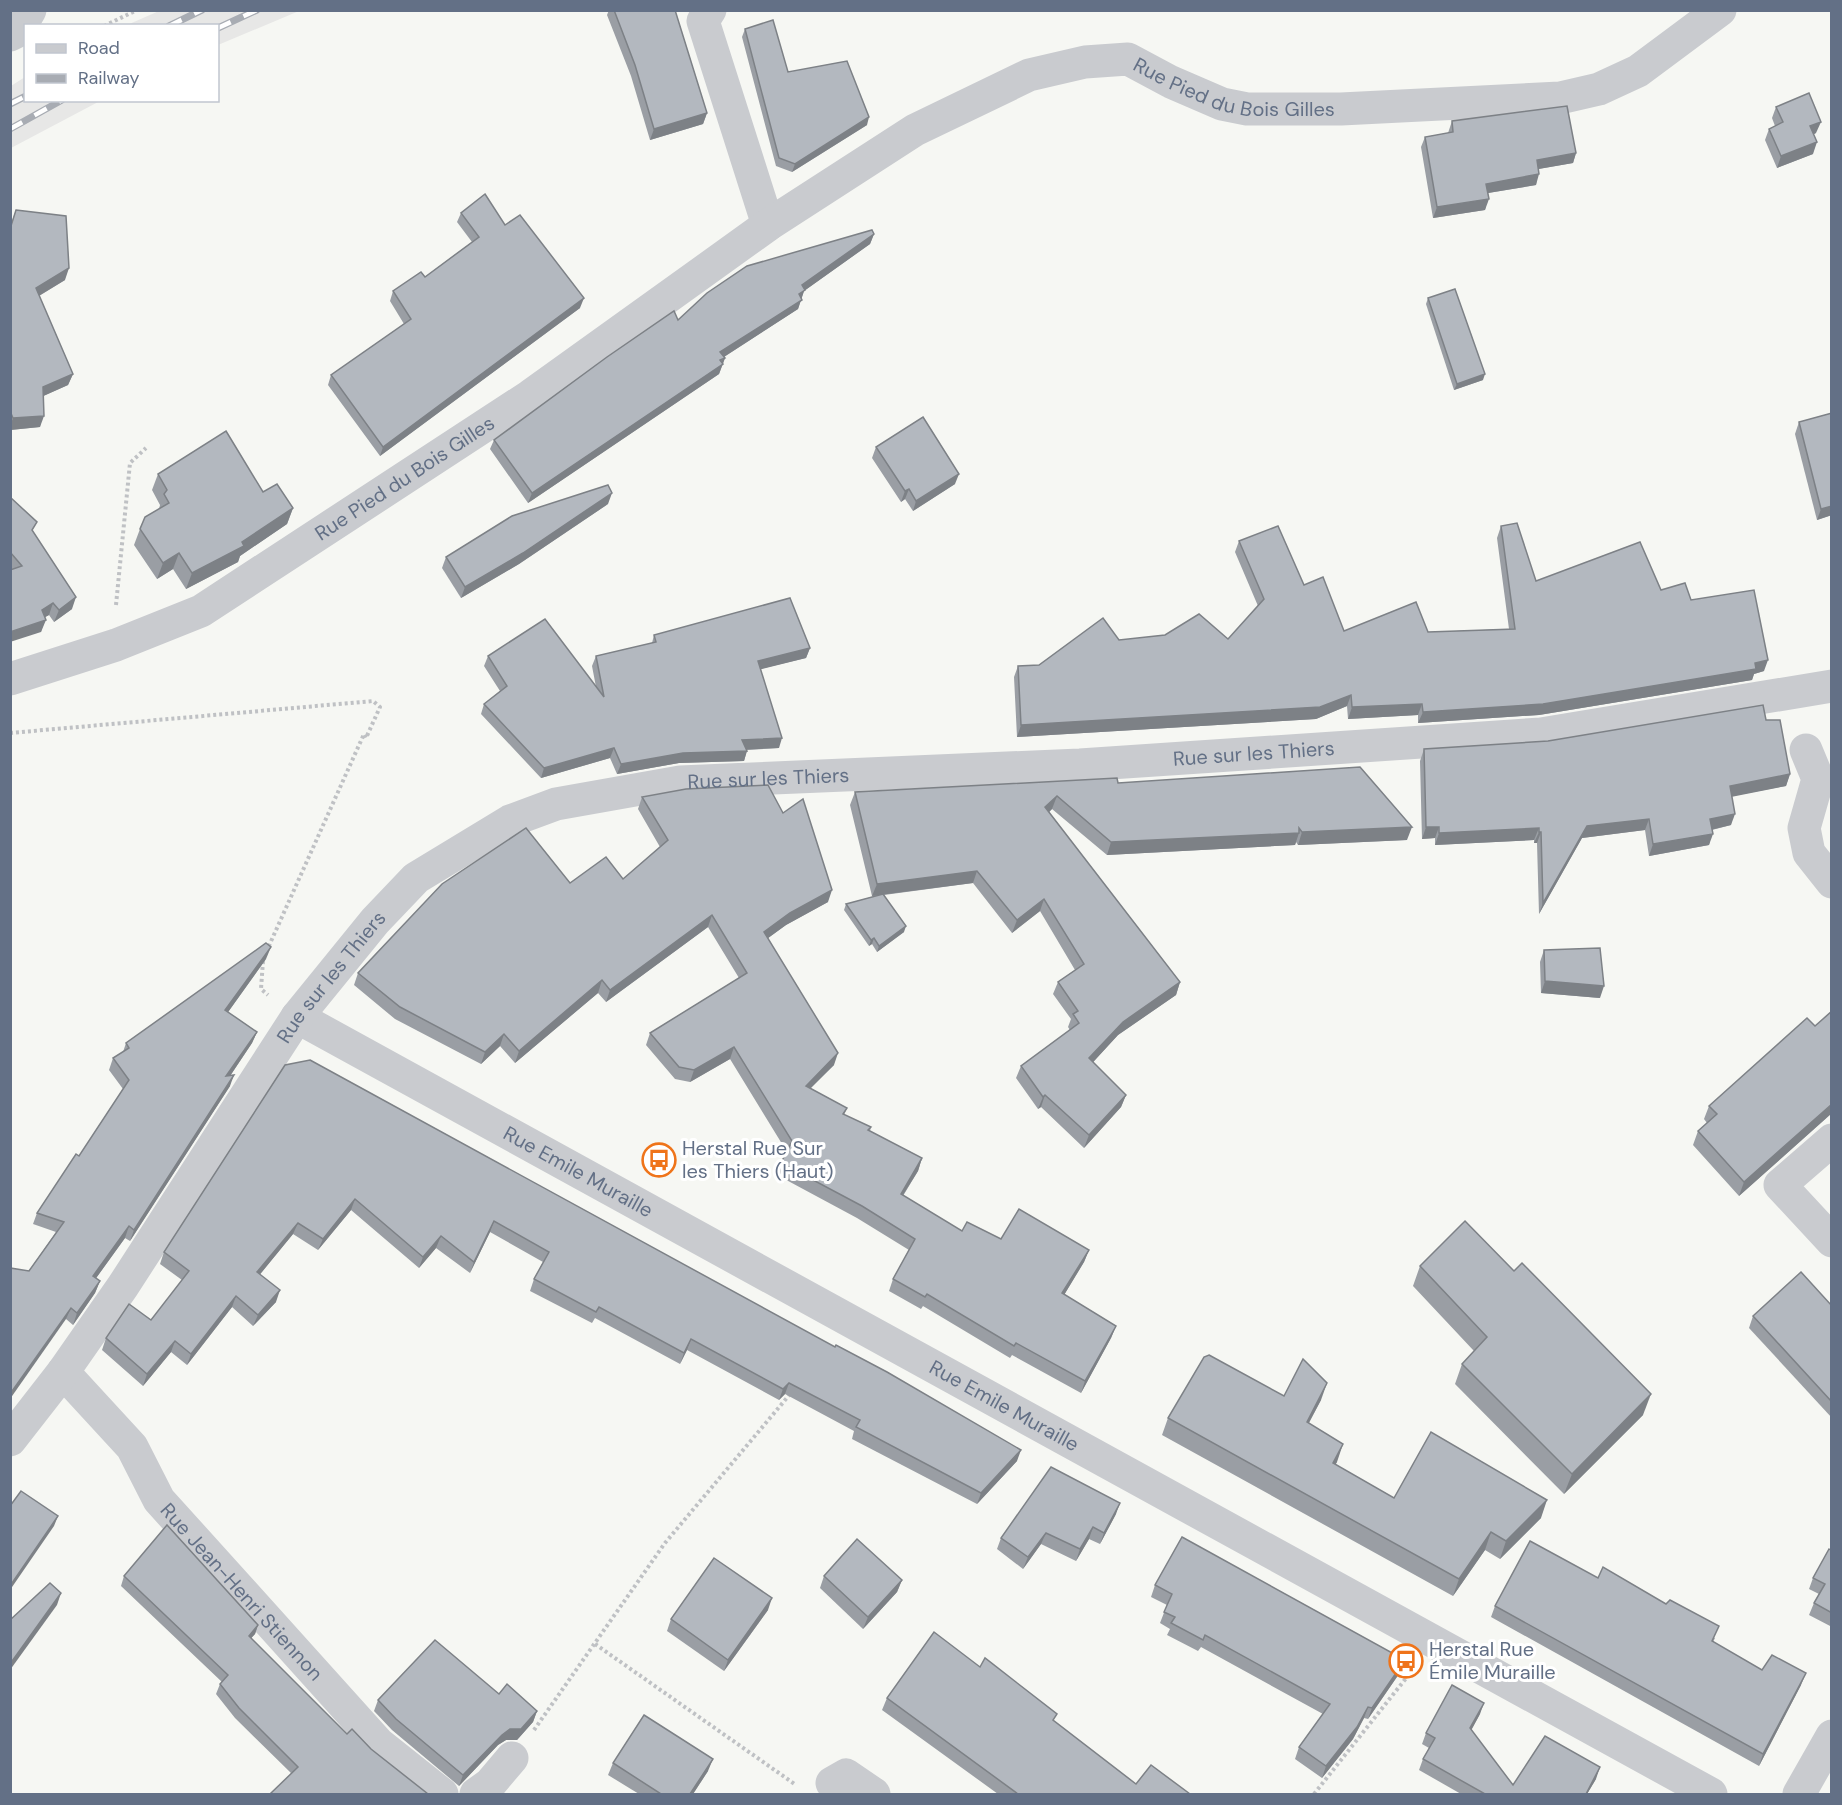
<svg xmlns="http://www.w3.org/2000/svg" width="1842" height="1805" font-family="'DM Sans',sans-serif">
<rect width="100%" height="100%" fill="#f6f7f3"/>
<g fill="#e7e7e6">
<polygon points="159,11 159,10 299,11 218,45 218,26 127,25"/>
<polygon points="25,77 26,100 100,101 11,148 11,86"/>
</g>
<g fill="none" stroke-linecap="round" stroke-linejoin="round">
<g stroke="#bfc1c4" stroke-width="4" stroke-dasharray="3 3" stroke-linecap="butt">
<polyline points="104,26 137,10"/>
<polyline points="116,605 130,463 146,448"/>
<polyline points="10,733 373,701 380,707 366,738 364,734 268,948"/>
<polyline points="263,961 261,989 268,995"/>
<polyline points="595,1644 796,1785"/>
<polyline points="534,1730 665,1543 791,1393"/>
<polyline points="1314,1794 1411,1672"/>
</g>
<g stroke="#c9cbcf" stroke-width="33">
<polyline points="710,10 703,21 768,225"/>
<polyline points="10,35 18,31 30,10"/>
<path id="s1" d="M10 679 116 645 201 611 530 396 768 225 915 130 1029 75 1085 62 1128 59 1171 82 1222 104 1247 109H1341L1560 98 1599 89 1638 71 1720 10"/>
<polyline points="1806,750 1818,779 1804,828 1809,853 1832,882"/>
<path id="s2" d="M297 1017 1711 1794"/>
<polyline points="1832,1140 1780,1185 1832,1241"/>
<path id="s3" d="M63 1372 132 1447 159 1500 225 1573 379 1744 442 1794"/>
<path id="s4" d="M10 1440 63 1372 123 1286 297 1017 375 921 416 878 510 821 556 804 680 782 1080 765 1541 734 1832 686"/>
<polyline points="832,1783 846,1775 874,1794"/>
<polyline points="476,1794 490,1784 512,1758"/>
<polyline points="1799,1794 1832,1736"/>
</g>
<defs>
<g id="rail">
<polyline points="169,26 202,10"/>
<polyline points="218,28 257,10"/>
<polyline points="10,104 26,96"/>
<polyline points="10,129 62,100"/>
</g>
</defs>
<use href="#rail" stroke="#a8acb3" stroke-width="7"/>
<use href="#rail" stroke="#fff" stroke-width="4.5" stroke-dasharray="14" stroke-linecap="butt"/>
</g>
<g fill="#9a9ea4">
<polygon points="609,10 675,10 707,113 703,124 650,140 631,76 607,15"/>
<polygon points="745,29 788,72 867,125 792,172 776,166 742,37"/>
<polygon points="1776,107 1816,133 1814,134 1813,154 1777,168 1765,140 1769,129 1775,126 1772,118"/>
<polygon points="1452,121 1576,153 1573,163 1538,169 1536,185 1488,193 1485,210 1433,218 1421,147 1425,137 1448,133"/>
<polygon points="16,210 65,280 39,296 73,374 68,385 43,396 40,427 10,430 10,226"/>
<polygon points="461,213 505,225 580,308 380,456 328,385 331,375 404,324 390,301 393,291 425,277 472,242 457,222"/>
<polygon points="874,234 870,244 804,291 798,309 724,357 725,358 719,374 528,503 490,449 494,440 678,320"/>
<polygon points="1428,298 1483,380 1454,390 1426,304"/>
<polygon points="1832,413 1832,515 1817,520 1795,434 1799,422"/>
<polygon points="876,447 955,484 913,511 905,499 901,502 872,458"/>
<polygon points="158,474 263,492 293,508 287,524 240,556 238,562 186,589 173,569 157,579 134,545 140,529 159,509 160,505 152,490"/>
<polygon points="10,497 33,532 72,609 54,622 49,615 45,617 41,632 10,569"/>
<polygon points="608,504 519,564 461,598 442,568 446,557"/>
<polygon points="1501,526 1536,581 1661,590 1691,600 1764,671 1754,674 1752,680 1539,715 1418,723 1418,715 1348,719 1347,706 1316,719 1017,737 1014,677 1018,666 1039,665 1119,640 1228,639 1258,606 1235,552 1239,541 1304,585 1344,631 1428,632 1509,629 1497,538"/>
<polygon points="654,635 810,648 806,658 760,669 779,748 747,750 744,761 679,763 617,774 610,758 541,778 481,714 484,704 500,691 484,666 488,656 596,687 592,666 596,656 652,643"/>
<polygon points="1766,720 1790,774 1786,786 1732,796 1731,825 1712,830 1709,845 1649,856 1645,830 1582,838 1539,914 1537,843 1534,843 1534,840 1435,845 1435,838 1422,839 1420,761 1424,749 1548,741"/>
<polygon points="1118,783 1407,840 1298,845 1296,842 1295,845 1107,855 1052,809 1049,812 1180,982 1176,995 1118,1035 1093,1062 1126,1095 1121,1107 1084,1148 1041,1107 1038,1109 1016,1078 1021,1066 1070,1030 1068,1027 1071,1019 1053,994 1058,982 1075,970 1040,911 1012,933 973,883 884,895 904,932 877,952 872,944 869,946 844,910 846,904 875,896 872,896 850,805 855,792"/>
<polygon points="642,797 828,902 786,925 768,938 834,1065 810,1088 847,1108 844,1115 871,1127 870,1131 922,1158 918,1171 903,1196 962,1231 1001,1239 1089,1250 1084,1262 1064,1295 1116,1326 1111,1338 1081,1393 1012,1355 1010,1358 923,1306 921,1309 889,1291 893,1279 909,1250 857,1218 777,1175 787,1152 730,1059 690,1082 675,1079 646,1045 650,1033 739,978 708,927 606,1002 598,993 515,1063 500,1046 481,1064 395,1019 354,985 358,973 570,883 623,879 660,847 638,809"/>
<polygon points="1544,950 1600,998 1541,993 1540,962"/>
<polygon points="266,959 228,1012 257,1032 252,1043 230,1076 230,1086 130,1241 125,1238 96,1278 100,1281 95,1293 73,1325 66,1319 29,1271 56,1232 33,1224 37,1213 79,1156 123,1089 109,1070 113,1058 123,1052 126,1043"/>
<polygon points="1832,1011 1832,1113 1739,1196 1693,1145 1698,1131 1707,1123 1704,1119 1709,1106 1815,1026"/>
<polygon points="285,1065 1017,1461 977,1504 852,1439 854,1431 785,1394 779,1400 687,1350 680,1364 595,1318 592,1323 530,1291 534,1279 543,1262 490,1232 470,1273 436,1248 419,1268 351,1210 318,1250 293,1234 260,1274 276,1302 253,1326 232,1307 187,1365 171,1352 143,1386 102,1350 106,1338 151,1320 182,1280 160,1264 164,1252"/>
<polygon points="1420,1266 1514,1271 1643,1415 1564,1494 1455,1384 1462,1364 1474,1351 1413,1286"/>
<polygon points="1832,1306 1832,1418 1749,1328 1753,1316"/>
<polygon points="1284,1396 1321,1400 1309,1423 1337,1462 1335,1464 1394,1498 1541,1518 1500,1559 1485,1550 1453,1596 1162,1435 1168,1418"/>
<polygon points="1116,1514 1100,1544 1089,1539 1076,1561 1041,1544 1023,1569 997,1549 1001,1538"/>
<polygon points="1832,1551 1832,1627 1809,1615 1814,1603 1819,1594 1809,1589 1813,1578"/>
<polygon points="124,1576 258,1625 255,1634 251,1638 347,1734 371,1749 291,1773 235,1718 216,1694 220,1684 222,1682 121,1586"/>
<polygon points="824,1576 902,1580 897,1592 863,1629 820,1588"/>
<polygon points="1598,1578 1715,1638 1713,1642 1762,1670 1801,1685 1759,1766 1491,1617 1495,1606"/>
<polygon points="1155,1585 1405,1660 1401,1671 1368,1719 1364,1718 1353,1739 1322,1778 1295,1759 1299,1747 1323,1714 1201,1647 1198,1651 1167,1635 1170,1629 1160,1623 1167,1605 1151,1597"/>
<polygon points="768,1610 724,1671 667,1631 671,1619"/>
<polygon points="980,1667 1054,1722 1136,1784 1190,1794 998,1794 882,1710 887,1698"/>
<polygon points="499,1694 537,1711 533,1722 517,1740 506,1740 498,1745 459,1786 392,1730 374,1711 378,1700"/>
<polygon points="1480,1714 1471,1730 1513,1785 1596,1779 1587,1794 1461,1794 1419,1770 1423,1759 1429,1748 1422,1744 1426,1733"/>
<polygon points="613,1763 708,1771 693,1794 639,1794 608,1775"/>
</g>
<g fill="#7d8186">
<polygon points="707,113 703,124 650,140 654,129"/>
<polygon points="869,117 867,125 792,172 795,164"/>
<polygon points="1821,122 1816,133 1806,138 1810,126"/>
<polygon points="1817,142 1813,154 1777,168 1781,156"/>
<polygon points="1576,153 1573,163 1533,170 1537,160"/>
<polygon points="1539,174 1536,185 1482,194 1486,184"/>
<polygon points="1489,199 1485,210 1433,218 1437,207"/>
<polygon points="874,234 870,244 804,291 798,309 716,362 720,352 802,285"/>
<polygon points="69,268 65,280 32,300 36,288"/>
<polygon points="584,298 580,308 380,456 383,447"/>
<polygon points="725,358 719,374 528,503 532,493"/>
<polygon points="73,374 68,385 39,398 43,387"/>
<polygon points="1485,374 1483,380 1454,390 1457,384"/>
<polygon points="44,416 40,427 10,430 10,426 13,418"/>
<polygon points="959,474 955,484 913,511 916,501"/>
<polygon points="909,489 905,499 901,502 905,491"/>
<polygon points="612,493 608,504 519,564 461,598 465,587"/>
<polygon points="1832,506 1832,515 1817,520 1821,509"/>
<polygon points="293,508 287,524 240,556 238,562 186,589 192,573 242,542"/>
<polygon points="179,553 173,569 157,579 163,563"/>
<polygon points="76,597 72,609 54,622 59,610"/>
<polygon points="53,603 49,615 38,621 42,610"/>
<polygon points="46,620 41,632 10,642 10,632"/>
<polygon points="810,648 806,658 754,671 758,661"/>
<polygon points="1768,660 1764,671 1754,674 1752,680 1539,715 1418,723 1423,712 1755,663"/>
<polygon points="1351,695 1347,706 1316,719 1017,737 1021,725"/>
<polygon points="1422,704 1418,715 1348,719 1352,707"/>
<polygon points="782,738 779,748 738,750 742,740"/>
<polygon points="614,748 610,758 541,778 544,768"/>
<polygon points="747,751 744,761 679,763 617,774 621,764 683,753"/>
<polygon points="1790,774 1786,786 1726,798 1730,786"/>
<polygon points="1057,796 1052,809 1041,820 1045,807"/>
<polygon points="1735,814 1731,825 1706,831 1710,819"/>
<polygon points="1649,819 1645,830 1582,838 1539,914 1543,903 1587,826"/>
<polygon points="1412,827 1407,840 1298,845 1302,832"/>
<polygon points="1426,827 1439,827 1435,838 1422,839"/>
<polygon points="1539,828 1534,840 1435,845 1439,833"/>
<polygon points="1539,832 1541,832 1537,843 1534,843"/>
<polygon points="1299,833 1295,845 1107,855 1111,842"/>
<polygon points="1713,834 1709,845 1649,856 1653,844"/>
<polygon points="977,871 973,883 872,896 877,884"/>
<polygon points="832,890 828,902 786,925 760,944 764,932 790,913"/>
<polygon points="1044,899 1040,911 1012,933 1017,920"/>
<polygon points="712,915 708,927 606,1002 610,990"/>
<polygon points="906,926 904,932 877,952 879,946"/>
<polygon points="874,938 872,944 869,946 871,940"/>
<polygon points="271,947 266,959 221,1022 225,1010"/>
<polygon points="602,980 598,993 515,1063 519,1051"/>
<polygon points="1545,981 1604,986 1600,998 1541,993"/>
<polygon points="1180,982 1176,995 1118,1035 1085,1071 1089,1058 1123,1022"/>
<polygon points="257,1032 252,1043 222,1088 226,1076"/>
<polygon points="504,1034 500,1046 481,1064 485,1052"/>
<polygon points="734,1047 730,1059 690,1082 694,1070"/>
<polygon points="838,1053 834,1065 801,1098 806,1086"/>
<polygon points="234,1075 230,1086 130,1241 134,1230"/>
<polygon points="1045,1095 1041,1107 1038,1109 1043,1097"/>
<polygon points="1126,1095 1121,1107 1084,1148 1089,1135"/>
<polygon points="1832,1104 1832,1113 1739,1196 1744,1182"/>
<polygon points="922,1158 918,1171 896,1206 901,1194"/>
<polygon points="355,1199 351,1210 318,1250 323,1239"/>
<polygon points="494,1221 490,1232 470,1273 474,1262"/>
<polygon points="298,1223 293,1234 253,1283 257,1272"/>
<polygon points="129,1226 125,1238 89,1288 93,1276"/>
<polygon points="441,1236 436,1248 419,1268 423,1257"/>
<polygon points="1089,1250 1084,1262 1058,1305 1062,1293"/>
<polygon points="100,1281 95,1293 73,1325 77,1313"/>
<polygon points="280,1290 276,1302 253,1326 258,1315"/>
<polygon points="236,1296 232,1307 187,1365 191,1354"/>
<polygon points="71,1308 66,1319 10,1399 10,1394"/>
<polygon points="1116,1326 1111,1338 1081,1393 1085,1381"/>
<polygon points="691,1339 687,1350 680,1364 684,1353"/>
<polygon points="175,1341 171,1352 143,1386 147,1374"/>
<polygon points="789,1383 785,1394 779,1400 783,1389"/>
<polygon points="1327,1383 1321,1400 1300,1439 1307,1422"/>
<polygon points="1651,1394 1643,1415 1564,1494 1572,1474"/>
<polygon points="1343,1444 1337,1462 1327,1480 1333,1463"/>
<polygon points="1021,1450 1017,1461 977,1504 981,1493"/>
<polygon points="1547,1500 1541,1518 1500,1559 1506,1541"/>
<polygon points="1120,1503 1116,1514 1100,1544 1104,1533"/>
<polygon points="58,1516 54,1526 10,1590 10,1586"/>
<polygon points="1093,1527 1089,1539 1076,1561 1080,1549"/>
<polygon points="1491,1532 1485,1550 1453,1596 1459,1579"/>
<polygon points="1046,1533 1041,1544 1023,1569 1028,1557"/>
<polygon points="902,1580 897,1592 863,1629 868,1617"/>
<polygon points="61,1593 57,1605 10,1670 10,1664"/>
<polygon points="772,1598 768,1610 724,1671 728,1660"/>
<polygon points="258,1625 255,1634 245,1645 249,1636"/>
<polygon points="1405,1660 1401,1671 1368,1719 1372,1708"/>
<polygon points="1806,1673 1801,1685 1759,1766 1763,1754"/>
<polygon points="1484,1703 1480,1714 1466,1740 1470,1728"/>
<polygon points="1368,1707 1364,1718 1353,1739 1322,1778 1326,1766"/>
<polygon points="537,1711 533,1722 517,1740 506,1740 498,1745 459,1786 463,1775 502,1735"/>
<polygon points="713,1759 708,1771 693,1794 690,1794"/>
<polygon points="1600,1767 1596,1779 1587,1794 1586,1794"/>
</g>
<g fill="#b3b8bf" stroke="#7d8186" stroke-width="1.5">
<polygon points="614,10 675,10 707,113 654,129 635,65"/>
<polygon points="773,20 788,72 847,61 869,117 795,164 779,158 745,29"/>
<polygon points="1809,93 1821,122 1810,126 1817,142 1781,156 1769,129 1783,122 1776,107"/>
<polygon points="1567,106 1576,153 1537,160 1539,174 1486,184 1489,199 1437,207 1425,137 1453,132 1452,121"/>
<polygon points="485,194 505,225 520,215 584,298 383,447 331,375 411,319 393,291 421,272 425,277 479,237 461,213"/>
<polygon points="16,210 66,216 69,268 36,288 73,374 43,387 44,416 13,418 10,411 10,229"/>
<polygon points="872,230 874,234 802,285 805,290 799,294 802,300 720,352 725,358 720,360 723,364 532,493 494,440 607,357 674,311 678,320 707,293 747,266"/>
<polygon points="1455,289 1485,374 1457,384 1428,298"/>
<polygon points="1832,413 1832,506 1821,509 1799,422"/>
<polygon points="923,417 959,474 916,501 909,489 905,491 876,447"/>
<polygon points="226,431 263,492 277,484 293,508 242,542 244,546 192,573 179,553 163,563 140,529 145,517 169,503 164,494 167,490 158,474"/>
<polygon points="608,485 612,493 523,553 465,587 446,557 512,516"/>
<polygon points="10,497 37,522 32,530 76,597 59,610 53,603 42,610 46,620 10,632 10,570 22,566 10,552"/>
<polygon points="1517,523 1536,581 1640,542 1661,590 1685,583 1691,600 1754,590 1768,660 1755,663 1756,669 1543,704 1423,712 1422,704 1352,707 1351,695 1320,707 1021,725 1018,666 1039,665 1103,618 1119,640 1165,635 1199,614 1228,639 1264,599 1239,541 1278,526 1304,585 1323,577 1344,631 1416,602 1428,632 1515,629 1501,526"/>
<polygon points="790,598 810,648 758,661 782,738 742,740 747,751 683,753 621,764 614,748 544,768 484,704 507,686 488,656 545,619 604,697 596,656 656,642 654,635"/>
<polygon points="1763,705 1766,720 1780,720 1790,774 1730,786 1735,814 1710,819 1713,834 1653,844 1649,819 1587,826 1543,903 1541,832 1539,832 1539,828 1439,833 1439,827 1426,827 1424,749 1548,741"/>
<polygon points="1360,767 1412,827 1302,832 1299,828 1299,833 1111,842 1057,796 1045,807 1180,982 1123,1022 1089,1058 1126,1095 1089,1135 1045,1095 1043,1097 1021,1066 1079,1023 1073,1014 1078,1011 1058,982 1084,964 1044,899 1017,920 977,871 877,884 855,792 1117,778 1118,783"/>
<polygon points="768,785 783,813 803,799 832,890 790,913 764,932 838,1053 806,1086 847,1108 843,1114 871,1127 868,1130 922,1158 901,1194 962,1231 967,1222 1001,1239 1019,1209 1089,1250 1062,1293 1116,1326 1085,1381 1016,1343 1014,1346 927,1294 925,1297 893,1279 915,1239 862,1206 781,1163 792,1141 734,1047 694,1070 679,1067 650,1033 747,973 712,915 610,990 602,980 519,1051 504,1034 485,1052 400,1007 358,973 442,884 526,828 570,883 606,857 623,879 668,840 642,797 686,789"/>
<polygon points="883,894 906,926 879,946 874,938 871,940 846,904"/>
<polygon points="266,943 271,947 225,1010 257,1032 226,1076 234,1075 134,1230 129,1226 93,1276 100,1281 77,1313 71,1308 10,1394 10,1268 29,1271 64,1222 37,1213 76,1154 79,1156 129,1080 113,1058 129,1048 126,1043"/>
<polygon points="1600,948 1604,986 1545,981 1544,950"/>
<polygon points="1832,1011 1832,1104 1744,1182 1698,1131 1717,1114 1709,1106 1807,1018 1815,1026"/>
<polygon points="310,1060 835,1347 836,1345 887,1372 1021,1450 981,1493 856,1427 860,1420 789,1383 783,1389 691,1339 684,1353 599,1307 596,1312 534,1279 549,1252 494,1221 474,1262 441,1236 423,1257 355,1199 323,1239 298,1223 257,1272 280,1290 258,1315 236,1296 191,1354 175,1341 147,1374 106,1338 129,1304 151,1320 189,1271 164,1252 285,1065"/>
<polygon points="1465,1221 1514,1271 1522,1263 1651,1394 1572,1474 1462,1364 1487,1337 1420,1266"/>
<polygon points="1801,1272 1832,1306 1832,1402 1753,1316"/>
<polygon points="1209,1355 1284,1396 1303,1359 1327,1383 1307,1422 1343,1444 1333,1463 1394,1498 1431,1432 1547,1500 1506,1541 1491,1532 1459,1579 1168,1418 1204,1357"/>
<polygon points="1051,1467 1120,1503 1104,1533 1093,1527 1080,1549 1046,1533 1028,1557 1001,1538"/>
<polygon points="21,1491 58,1516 10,1586 10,1506"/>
<polygon points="167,1525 258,1625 249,1636 347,1734 352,1729 371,1749 428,1794 270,1794 298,1767 239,1708 220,1684 228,1675 124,1576"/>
<polygon points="1182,1537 1405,1660 1372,1708 1368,1707 1357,1727 1326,1766 1299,1747 1330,1704 1205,1635 1203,1640 1171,1623 1175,1617 1164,1612 1172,1594 1155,1585"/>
<polygon points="857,1539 902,1580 868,1617 824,1576"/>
<polygon points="1530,1541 1598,1578 1603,1567 1666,1604 1670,1600 1719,1626 1712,1641 1762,1670 1772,1655 1806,1673 1763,1754 1495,1606"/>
<polygon points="1829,1549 1832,1551 1832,1613 1814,1603 1825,1584 1813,1578"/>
<polygon points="714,1558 772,1598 728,1660 671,1619"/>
<polygon points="50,1583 61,1593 10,1664 10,1620"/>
<polygon points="934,1632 980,1667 985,1658 1057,1714 1053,1720 1136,1784 1151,1765 1190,1794 1018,1794 887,1698"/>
<polygon points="435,1640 499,1694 507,1684 537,1711 521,1729 510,1729 502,1735 463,1775 396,1719 378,1700"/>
<polygon points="1452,1685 1484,1703 1470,1728 1513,1785 1545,1736 1600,1767 1586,1794 1485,1794 1423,1759 1435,1738 1426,1733"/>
<polygon points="644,1715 713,1759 690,1794 661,1794 613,1763"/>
</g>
<defs>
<symbol id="bus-ring" viewBox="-11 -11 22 22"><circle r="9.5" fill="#fff" stroke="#ef741a" stroke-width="1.5"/><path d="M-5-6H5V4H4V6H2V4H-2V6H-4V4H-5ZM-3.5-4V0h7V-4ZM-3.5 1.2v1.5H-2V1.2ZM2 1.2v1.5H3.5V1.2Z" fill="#ef741a"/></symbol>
</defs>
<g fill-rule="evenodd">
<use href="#bus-ring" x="640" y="1141" width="38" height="38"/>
<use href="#bus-ring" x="1387" y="1642" width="38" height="38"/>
</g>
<g text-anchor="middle" stroke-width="6" stroke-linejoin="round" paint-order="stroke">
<g font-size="20" fill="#637086" stroke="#fff">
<text dy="7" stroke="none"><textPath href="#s1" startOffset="1404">Rue Pied du Bois Gilles</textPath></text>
<text dy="7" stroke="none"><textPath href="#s1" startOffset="446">Rue Pied du Bois Gilles</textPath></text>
<text dy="7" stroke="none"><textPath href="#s4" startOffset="1554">Rue sur les Thiers</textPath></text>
<text dy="7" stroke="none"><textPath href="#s4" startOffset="1068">Rue sur les Thiers</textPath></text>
<text dy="7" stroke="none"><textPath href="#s4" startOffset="564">Rue sur les Thiers</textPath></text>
<text dy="7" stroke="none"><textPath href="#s2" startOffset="321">Rue Emile Muraille</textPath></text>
<text dy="7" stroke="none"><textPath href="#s2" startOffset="807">Rue Emile Muraille</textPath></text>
<text dy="7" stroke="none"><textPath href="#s3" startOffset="285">Rue Jean-Henri Stiennon</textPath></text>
</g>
<g font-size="20" fill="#637086" stroke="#fff" text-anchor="start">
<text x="682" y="1155">Herstal Rue Sur<tspan x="682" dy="23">les Thiers (Haut)</tspan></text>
<text x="1429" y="1656">Herstal Rue<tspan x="1429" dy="23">Émile Muraille</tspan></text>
</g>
</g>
<rect width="1842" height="1805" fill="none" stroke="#637086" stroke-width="24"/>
<rect x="24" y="24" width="195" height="78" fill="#ffffff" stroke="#c1c6cf" stroke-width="1.5"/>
<rect x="36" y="44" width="30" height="9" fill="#c9cbcf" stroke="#c1c6cf" stroke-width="1.5"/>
<text x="78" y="54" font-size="18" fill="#637086">Road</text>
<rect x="36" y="74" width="30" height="9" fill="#a8acb3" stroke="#c1c6cf" stroke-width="1.5"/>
<text x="78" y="84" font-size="18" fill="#637086">Railway</text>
</svg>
